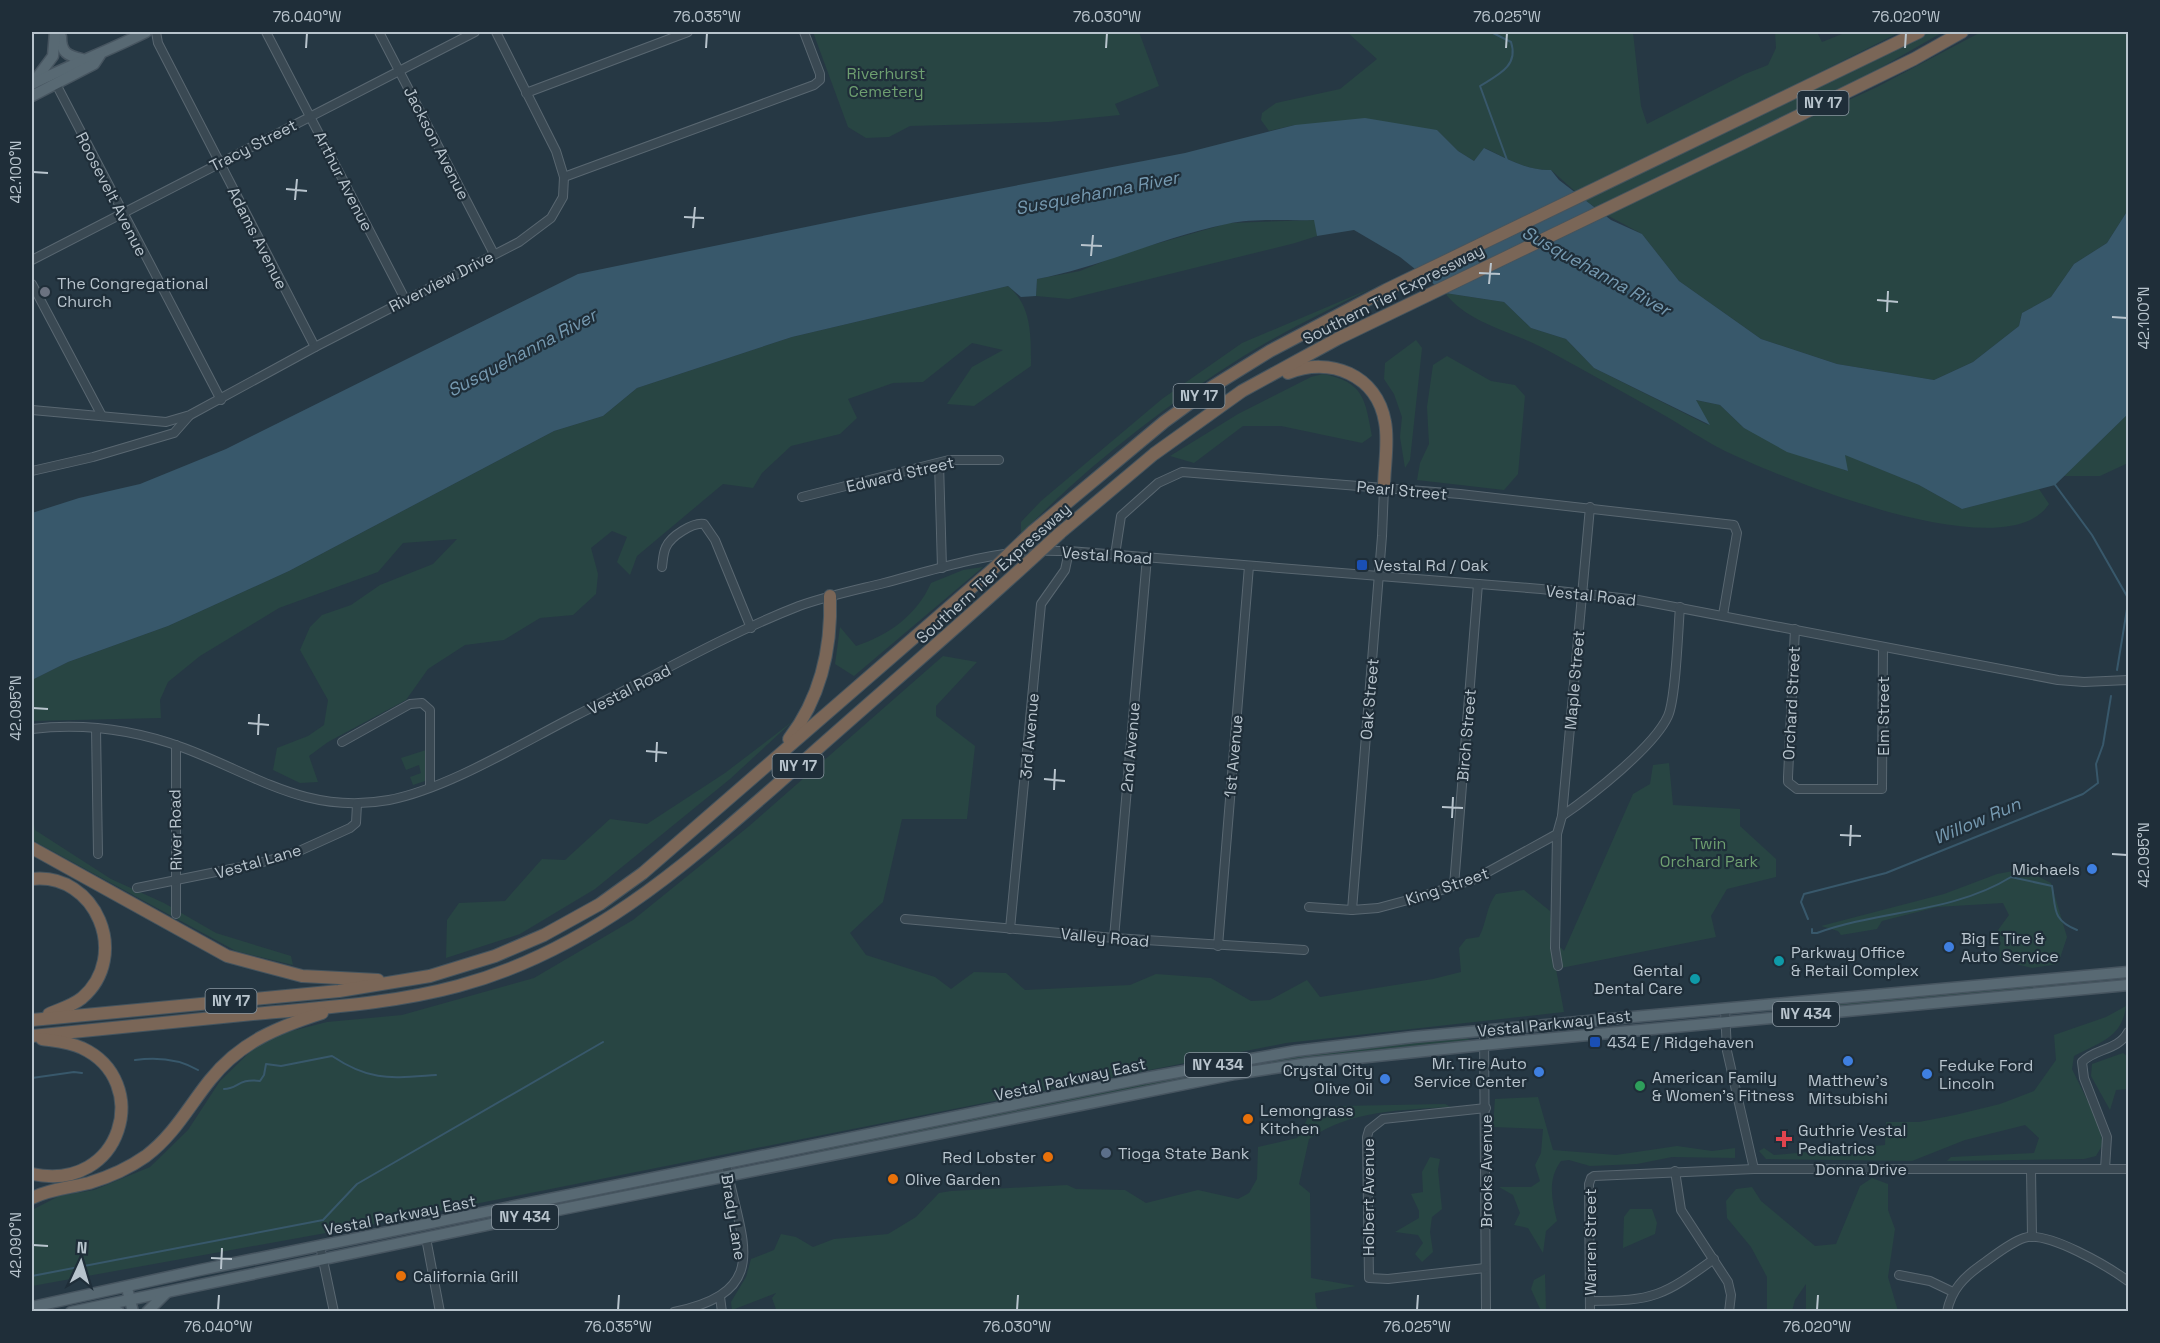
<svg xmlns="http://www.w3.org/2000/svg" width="2160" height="1343" font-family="'Space Grotesk',sans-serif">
<rect width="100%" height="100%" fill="#263844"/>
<g fill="#284543">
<polygon points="813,32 1139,32 1159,86 1115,104 1120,115 1049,122 910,126 889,137 866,138 848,127"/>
<path d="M1347 32H1633L1641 106 1647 124 1745 74 1768 65 1776 48 1775 32H1817L1822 42 1847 32H1900L1578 194 1551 170C1527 171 1506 158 1485 148L1474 161 1458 151 1437 130 1295 125 1269 131 1261 120 1262 113 1276 103 1340 89 1377 59Z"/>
<polygon points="1924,32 1943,32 1840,91 1596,208 1582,198"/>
<polygon points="1981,32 2128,32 2128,210 2107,243 2074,264 2051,297 2022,313 2019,326 1973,362 1934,380 1837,364 1761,339 1679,281 1642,234 1603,213 1877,87"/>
<polygon points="1315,220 1317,236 1295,243 1069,299 1036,296 1037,279 1080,271 1124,253 1229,223"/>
<path d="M1008 286C1032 306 1031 336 1031 366L974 406 947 404 972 367 1003 350 972 343 923 382 893 383 848 399 857 418 840 434 791 446 762 473 753 488 723 484 637 556 630 575 617 562 627 537 612 531 591 548 598 574 596 594 573 615 540 618 504 640 465 645 428 669 406 700 328 742 309 756 318 782 300 783 273 770 277 748 308 736 324 725 328 700 300 650 310 627 322 615 351 605 380 585 433 564 457 539 403 543 378 572 279 608 200 656 168 682 160 700 161 718 32 721V680L68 662 168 626 289 571 554 431 603 416 637 388 792 337Z"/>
<path d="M1372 288C1328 310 1284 331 1242 357 1163 407 1086 467 1021 534V522L1041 501 1162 399 1242 343Z"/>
<path d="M1445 293 1504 302 1531 328 1566 339 1594 368 1708 425 1695 400 1720 405 1744 428 1847 471 1844 454 1919 485 1962 509 2039 489 2049 504C2006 571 1781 478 1725 451 1703 440 1683 426 1662 414 1624 393 1586 371 1547 350 1515 332 1468 324 1445 293Z"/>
<polygon points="1416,340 1422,348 1410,460 1405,468 1400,437 1402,417 1394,394 1384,379 1385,363"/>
<polygon points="1447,356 1491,381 1515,385 1525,396 1518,474 1504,490 1417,480 1420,463 1429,444 1427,407 1433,365"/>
<path d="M1323 374C1364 382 1365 399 1372 436L1362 443 1281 426H1243L1194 463 1170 456 1238 414 1311 377Z"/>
<polygon points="2128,414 2128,463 2100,476 2064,476"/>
<path d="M983 567 854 676 835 664 840 627 856 646C889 635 917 615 931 583L963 570Z"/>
<path d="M943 656 977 662 936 706V716L975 746 967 819H902L883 902 850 933 866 955 935 977 951 989 974 972 1006 973 1025 990 1130 985 1156 974 1211 978 1251 1001 1270 1000 1307 980 1320 997 1433 979 1461 972 1459 948 1466 939 1479 937C1487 922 1486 907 1496 894L1524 890 1550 911 1553 939 1564 951 1633 794 1650 784 1653 765 1669 763 1673 805 1740 809V826L1776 859V877L1727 889 1711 916 1716 937 1556 969 1564 1012 1286 1043 359 1227 32 1286V1210L59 1196 94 1190 150 1167 188 1130 220 1081 252 1050 272 1036 327 1022 402 1015 534 978 633 920 748 827Z"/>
<polygon points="793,721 730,779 595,889 520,934 446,958 447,920 459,903 505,901 542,859 565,860 610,819 647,824 725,773"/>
<polygon points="426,750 428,780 413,785 410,777 421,773 419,765 406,770 401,758"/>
<polygon points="32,811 35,830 111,879 164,903 216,933 291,956 293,965 236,951 32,840"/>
<polygon points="2024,869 2051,883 2067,937 2058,964 2032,968 2000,960 1998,930 2009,915 2003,903 1937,907 1882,921 1877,929 1841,935 1838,931 1821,926 1944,894 1997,874"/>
<path d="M2128 974V978C1999 993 1869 1004 1739 1014L1798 1009 1853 1000Z"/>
<path d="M2126 1006C2122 1038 2100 1042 2074 1056L2072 1069 2098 1122 2103 1144 2096 1156 2084 1159 1947 1161 1951 1157 2034 1153 2039 1138 2025 1125 1965 1140 1912 1161 1766 1159 1759 1151 1764 1148 1774 1155 1885 1145 1886 1122H1919L1955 1115 2000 1104 2034 1091 2056 1060 2054 1035 2106 1017Z"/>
<polygon points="1465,1037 1472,1041 1317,1057 1250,1067 740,1169 857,1142 1222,1067 1322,1052"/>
<polygon points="2123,1053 2128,1057 2128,1089 2116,1090 2110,1110 2091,1076 2092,1064"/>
<path d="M1538 1097 1553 1150 1616 1155 1677 1146 1712 1151 1735 1148V1158L1672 1157 1637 1164 1590 1166 1569 1160 1561 1161C1547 1180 1552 1200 1557 1221L1546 1231 1543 1253 1528 1228 1514 1225 1520 1213 1513 1195 1499 1187H1531L1540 1181 1535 1165 1541 1153 1543 1129 1493 1127 1495 1099Z"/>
<path d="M1445 1104 1451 1107C1402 1110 1350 1110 1309 1139L1299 1184 1310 1193 1311 1278 1356 1286 1315 1293 1316 1306 1319 1311 777 1312 772 1298 776 1293 732 1310 731 1302 746 1277 751 1259 774 1250 781 1234 796 1237 813 1247 834 1239 888 1234 916 1217 939 1193 951 1191 1067 1185 1076 1189 1125 1190 1146 1203 1198 1190 1238 1199 1249 1193 1257 1179 1258 1147 1297 1138 1311 1112 1338 1106Z"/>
<polygon points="1430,1157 1440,1159 1438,1170 1442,1209 1432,1217 1430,1232 1433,1252 1422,1262 1415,1254 1423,1243 1418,1235 1395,1232 1419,1218 1419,1211 1411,1194 1423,1192 1422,1172"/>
<polygon points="723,1168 724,1172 553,1207 575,1198"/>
<polygon points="1872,1178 1888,1184 1888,1210 1895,1229 1888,1277 1898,1311 1806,1311 1806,1284 1795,1300 1792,1311 1767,1311 1767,1277 1751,1247 1727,1218 1726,1201 1736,1189 1752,1187 1761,1201 1815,1246 1836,1244 1860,1186"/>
<polygon points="1630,1209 1652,1209 1657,1223 1655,1234 1623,1248 1624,1217"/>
<polygon points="1545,1274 1546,1311 1541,1311 1531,1289 1534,1280"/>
</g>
<path fill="#38586b" d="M1365 118 1437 130 1458 151 1474 161 1484 148C1506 158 1527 171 1551 170L1559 180 1611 220 1642 234 1679 281 1761 339 1837 364 1934 380 1973 362 2019 326 2022 313 2051 297 2074 264 2107 243 2128 210V414L2055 485 1962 509 1919 485 1845 455 1848 471 1787 452 1744 428 1720 405 1696 400 1710 425 1594 368 1566 339 1531 328 1504 302 1445 293 1400 257 1354 230 1317 236 1314 220C1286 221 1254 218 1227 224 1162 237 1102 267 1037 279L1036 296 1021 297 1008 286 792 337 637 388 603 416 554 431 289 571 168 626 68 662 32 680V513L79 498 140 484 226 449 578 274 869 214 1185 153 1295 125Z"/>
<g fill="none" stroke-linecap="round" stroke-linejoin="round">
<g stroke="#38586b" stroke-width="2">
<path d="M1491 32 1511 42C1519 66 1498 75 1480 86L1507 160"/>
<polyline points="2053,482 2092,535 2128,598"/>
<polyline points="2117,670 2128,603"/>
<polyline points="1808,919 1801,902 1804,894 1886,873 2083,794 2098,783 2096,764 2103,745 2111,696"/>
<path d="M1812 929V933H1817C1880 910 1953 913 2011 877L2052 886C2056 909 2052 920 2077 930"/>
<path d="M135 1060C157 1057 179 1059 198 1070"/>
<polyline points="32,1078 74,1072 82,1073"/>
<path d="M224 1089C238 1089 238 1078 260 1081L264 1075 266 1064 281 1066 332 1056C371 1082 391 1078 436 1075"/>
<polyline points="32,1276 323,1220 357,1184 603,1042"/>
</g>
<defs>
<g id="minor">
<polyline points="156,32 158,43 315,347"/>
<polyline points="266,32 405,299"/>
<polyline points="379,32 494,254"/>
<polyline points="56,84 221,400"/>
<polyline points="526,93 688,32"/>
<polyline points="564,177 814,85 820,80 820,74 804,32"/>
<polyline points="32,260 475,32"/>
<polyline points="32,284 102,416"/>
<polyline points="32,410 166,422 190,415 315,347 519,242 551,218 563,197 564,177 556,151 496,32"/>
<polyline points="939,463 942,568"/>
<polyline points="32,471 93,457 174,433 189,416"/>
<polyline points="802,497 949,460 999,460"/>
<polyline points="1115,555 1121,516 1158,483 1182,472 1460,494 1734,525 1737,533 1723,615"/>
<path d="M662 567C663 560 663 553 666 547 671 536 693 522 704 524L715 540 751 628"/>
<polyline points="1795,629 1788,777 1788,782 1797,789 1882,789 1883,647"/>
<polyline points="96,728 98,854"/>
<path d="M32 729C83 723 135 730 184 748 256 775 307 815 389 800 447 789 522 743 575 716 649 679 722 636 799 606 827 596 856 590 884 583 929 571 974 557 1019 552 1036 550 1053 551 1069 551L1541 589 1638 600 2058 680 2084 682 2128 680"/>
<polyline points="342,742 410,704 422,703 430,710 430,787"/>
<polyline points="176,745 176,914"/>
<path d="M1562 816C1591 796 1654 747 1668 716 1676 698 1678 630 1680 607"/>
<polyline points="1557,834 1555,948 1558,966"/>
<polyline points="1454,886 1478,584"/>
<polyline points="137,888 256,864 297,852 350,828 356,823 357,804"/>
<polyline points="1309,907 1352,910 1378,908 1423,896 1475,879 1557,834 1562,816 1590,507"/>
<polyline points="1352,910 1382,536 1384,488"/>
<polyline points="905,919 1114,938 1304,950"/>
<polyline points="1010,929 1041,604 1065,570 1069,551"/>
<polyline points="1114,938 1147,557"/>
<polyline points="1218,946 1249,566"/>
<polyline points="1725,1010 1727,1051 1754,1169"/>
<polyline points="1484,1031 1486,1312"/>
<polyline points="2031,1169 2032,1237"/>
<path d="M2105 1169 2107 1137 2084 1078 2082 1062C2095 1048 2118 1051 2128 1032"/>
<polyline points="1675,1171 1681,1210 1728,1282 1731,1295 1729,1312"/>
<polyline points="426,1238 440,1312"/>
<polyline points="320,1246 334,1312"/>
<polyline points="1485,1268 1388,1279 1369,1278 1367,1137 1369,1130 1383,1119 1486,1108"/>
<polyline points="1899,1275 1930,1281 1953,1292"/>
<polyline points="720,1297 722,1312"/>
<path d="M1590 1301C1654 1301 1663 1296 1714 1259"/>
<path d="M674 1312C775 1291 740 1240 726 1164"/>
<polyline points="1590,1312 1589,1184 1591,1178 1594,1176 1754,1169 2128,1169"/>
<path d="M1947 1312C1951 1290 1964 1277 1981 1265 1994 1256 2009 1243 2024 1238 2047 1230 2109 1267 2128 1281"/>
</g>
<g id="major">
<path d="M61 37C61 52 67 56 82 59"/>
<polyline points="36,79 53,56 55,32"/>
<path d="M32 84C70 65 108 51 146 32"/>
<polyline points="32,96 94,64 100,55"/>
<polyline points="128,1292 133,1312"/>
<polyline points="32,1307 200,1270 1145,1078 1296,1051 1413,1037 2128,972"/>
<polyline points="99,1309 119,1312"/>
<polyline points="71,1312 563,1209 1235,1074 1309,1063 1512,1042 2128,985"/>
<polyline points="147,1312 166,1293"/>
</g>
<g id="highway">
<path d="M1288 373C1330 356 1377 375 1385 422 1389 442 1384 467 1384 488"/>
<polyline points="1032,532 1164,422 1212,387 1270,351 1386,290 1919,32"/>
<polyline points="1060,533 1154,454 1242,391 1337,339 1743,143 1914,59 1962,32"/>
<path d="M789 739C821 697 832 649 830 596"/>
<polyline points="32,848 227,956 302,976 378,980"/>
<path d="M32 879C96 872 131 956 82 998 72 1006 60 1009 49 1014"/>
<polyline points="32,1020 339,991 430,976 495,956 544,935 600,904 643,873 992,570"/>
<path d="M32 1036C109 1028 187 1020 265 1013 330 1007 395 1003 458 986 599 948 698 853 805 760 878 695 952 632 1024 566"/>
<path d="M32 1174C123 1193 153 1081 82 1048 70 1042 55 1041 42 1039"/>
<path d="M32 1198C50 1189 69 1188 89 1183 109 1177 129 1168 146 1156 174 1135 189 1106 210 1080 240 1042 278 1027 322 1013"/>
</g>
</defs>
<use href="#minor" stroke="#596771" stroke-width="10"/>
<use href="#major" stroke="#475560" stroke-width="13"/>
<use href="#highway" stroke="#45545e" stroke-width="14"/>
<use href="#minor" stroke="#3a4953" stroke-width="8"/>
<use href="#major" stroke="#586973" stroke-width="10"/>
<use href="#highway" stroke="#7a6657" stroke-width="12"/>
<defs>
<g id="highway-bridge">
<polyline points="1024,566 1060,533"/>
<polyline points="992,570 1032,532"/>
</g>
</defs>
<use href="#highway-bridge" stroke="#45545e" stroke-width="14" stroke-linecap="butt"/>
<use href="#highway-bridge" stroke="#7a6657" stroke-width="12"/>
</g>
<path fill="none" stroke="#b8c4cd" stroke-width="2" d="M306 48 307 33M706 48 707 33M1106 48 1107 33M1506 48 1507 33M1905 48 1906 33M33 172 48 173M286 189 307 191M295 200 297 179M684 217 704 218M693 228 695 207M1081 245 1102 246M1091 256 1093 235M1479 273 1500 274M1489 284 1491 263M1877 300 1898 302M1887 312 1888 291M2112 317 2127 318M33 708 48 709M248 723 269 725M258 735 259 714M646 751 667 753M656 762 657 742M1044 779 1065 781M1054 790 1055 769M1442 807 1463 808M1452 818 1453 797M1840 835 1861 836M1850 846 1851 825M2112 854 2127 855M33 1245 48 1246M211 1258 232 1259M221 1269 222 1248M218 1310 219 1295M618 1310 619 1295M1017 1310 1018 1295M1417 1310 1418 1295M1817 1310 1818 1295"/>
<circle fill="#6b7280" stroke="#1f2e39" stroke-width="2" cx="45" cy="292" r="6"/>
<g fill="#1a4fb4" stroke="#1f2e39" stroke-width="2">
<rect x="1356" y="559" width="12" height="12" rx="3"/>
<rect x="1589" y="1036" width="12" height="12" rx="3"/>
</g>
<g fill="#3f7fe0" stroke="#1f2e39" stroke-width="2">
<circle cx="2092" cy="869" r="6"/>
<circle cx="1949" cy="947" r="6"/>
<circle cx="1848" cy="1061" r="6"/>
<circle cx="1539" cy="1072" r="6"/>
<circle cx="1927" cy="1074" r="6"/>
<circle cx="1385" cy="1079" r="6"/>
</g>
<g fill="#0f9aa8" stroke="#1f2e39" stroke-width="2">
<circle cx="1779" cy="961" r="6"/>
<circle cx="1695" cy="979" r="6"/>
</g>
<circle fill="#2e9e5b" stroke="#1f2e39" stroke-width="2" cx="1640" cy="1086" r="6"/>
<g fill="#e8710a" stroke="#1f2e39" stroke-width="2">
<circle cx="1248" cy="1119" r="6"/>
<circle cx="1048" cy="1157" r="6"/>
<circle cx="893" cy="1179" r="6"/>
<circle cx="401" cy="1276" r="6"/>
</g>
<path fill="#e0444e" stroke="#1f2e39" stroke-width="2" d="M1781 1130h6v6h6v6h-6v6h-6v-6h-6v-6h6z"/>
<circle fill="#5c6f8a" stroke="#1f2e39" stroke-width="2" cx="1106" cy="1153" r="6"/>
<g text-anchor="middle" stroke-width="4.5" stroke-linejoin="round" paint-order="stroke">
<g fill="#1f2e39" stroke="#8a97a1" stroke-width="1.5">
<rect x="1797.5" y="91" width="51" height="24" rx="4.5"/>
<rect x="1173.5" y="384" width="51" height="24" rx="4.5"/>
<rect x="772.5" y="754" width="51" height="24" rx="4.5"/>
<rect x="205.5" y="989" width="51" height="24" rx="4.5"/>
<rect x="1773" y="1002" width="66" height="24" rx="4.5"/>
<rect x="1185" y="1053" width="66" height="24" rx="4.5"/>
<rect x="492" y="1205" width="66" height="24" rx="4.5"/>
</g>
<g font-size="15" font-weight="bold" fill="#b8c4cd">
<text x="1823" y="108">NY 17</text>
<text x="1199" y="401">NY 17</text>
<text x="798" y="771">NY 17</text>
<text x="231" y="1006">NY 17</text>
<text x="1806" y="1019">NY 434</text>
<text x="1218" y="1070">NY 434</text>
<text x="525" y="1222">NY 434</text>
</g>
<g font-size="16" fill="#6e9f70" stroke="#1f2e39">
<text x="886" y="79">Riverhurst<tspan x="886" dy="18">Cemetery</tspan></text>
<text x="1709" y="849">Twin<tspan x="1709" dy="18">Orchard Park</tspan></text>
</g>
<g font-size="16" fill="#b8c4cd" stroke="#1f2e39">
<text transform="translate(437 143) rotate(63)" y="6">Jackson Avenue</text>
<text transform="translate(253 145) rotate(-27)" y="6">Tracy Street</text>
<text transform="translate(344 181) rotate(63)" y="6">Arthur Avenue</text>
<text transform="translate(112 194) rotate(63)" y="6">Roosevelt Avenue</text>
<text transform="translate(258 238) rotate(63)" y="6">Adams Avenue</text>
<text transform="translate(441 281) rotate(-27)" y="6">Riverview Drive</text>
<text transform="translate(1393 294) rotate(-27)" y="6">Southern Tier Expressway</text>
<text transform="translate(900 474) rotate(-13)" y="6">Edward Street</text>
<text transform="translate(1402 490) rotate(5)" y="6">Pearl Street</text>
<text transform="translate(1107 555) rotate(4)" y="6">Vestal Road</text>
<text transform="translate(993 573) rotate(-42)" y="6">Southern Tier Expressway</text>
<text transform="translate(1591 595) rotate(6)" y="6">Vestal Road</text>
<text transform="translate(1574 680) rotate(-85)" y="6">Maple Street</text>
<text transform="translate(629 689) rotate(-27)" y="6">Vestal Road</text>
<text transform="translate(1369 699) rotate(-85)" y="6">Oak Street</text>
<text transform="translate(1791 703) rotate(-87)" y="6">Orchard Street</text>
<text transform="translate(1883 716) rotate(-90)" y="6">Elm Street</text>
<text transform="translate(1466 735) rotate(-85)" y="6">Birch Street</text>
<text transform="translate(1029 736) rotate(-85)" y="6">3rd Avenue</text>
<text transform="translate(1130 747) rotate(-85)" y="6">2nd Avenue</text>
<text transform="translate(1233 756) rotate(-85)" y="6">1st Avenue</text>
<text transform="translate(175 830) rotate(-91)" y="6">River Road</text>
<text transform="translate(258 861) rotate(-16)" y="6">Vestal Lane</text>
<text transform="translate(1447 886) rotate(-19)" y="6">King Street</text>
<text transform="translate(1105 937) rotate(5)" y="6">Valley Road</text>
<text transform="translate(1554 1023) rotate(-6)" y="6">Vestal Parkway East</text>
<text transform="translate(1070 1079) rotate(-12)" y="6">Vestal Parkway East</text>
<text x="1861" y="1175">Donna Drive</text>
<text transform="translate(1486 1171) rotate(-90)" y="6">Brooks Avenue</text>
<text transform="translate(1368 1197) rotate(-90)" y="6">Holbert Avenue</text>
<text transform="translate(400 1215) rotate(-11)" y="6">Vestal Parkway East</text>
<text transform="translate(734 1217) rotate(81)" y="6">Brady Lane</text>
<text transform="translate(1590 1242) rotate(-90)" y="6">Warren Street</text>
</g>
<g font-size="16" fill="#b8c4cd" stroke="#1f2e39" text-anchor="start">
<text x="57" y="289">The Congregational<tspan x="57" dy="18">Church</tspan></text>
<text x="1374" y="571">Vestal Rd / Oak</text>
<text x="2080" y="875" text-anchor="end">Michaels</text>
<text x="1961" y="944">Big E Tire &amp;<tspan x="1961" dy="18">Auto Service</tspan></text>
<text x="1791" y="958">Parkway Office<tspan x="1791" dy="18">&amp; Retail Complex</tspan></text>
<text x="1683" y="976" text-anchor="end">Gental<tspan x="1683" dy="18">Dental Care</tspan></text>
<text x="1607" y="1048">434 E / Ridgehaven</text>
<text x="1527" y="1069" text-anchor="end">Mr. Tire Auto<tspan x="1527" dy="18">Service Center</tspan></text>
<text x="1939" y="1071">Feduke Ford<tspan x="1939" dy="18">Lincoln</tspan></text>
<text x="1373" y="1076" text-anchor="end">Crystal City<tspan x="1373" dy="18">Olive Oil</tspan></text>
<text x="1652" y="1083">American Family<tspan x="1652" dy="18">&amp; Women's Fitness</tspan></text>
<text x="1848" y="1086" text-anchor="middle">Matthew's<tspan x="1848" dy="18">Mitsubishi</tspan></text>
<text x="1260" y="1116">Lemongrass<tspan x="1260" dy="18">Kitchen</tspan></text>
<text x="1798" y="1136">Guthrie Vestal<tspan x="1798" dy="18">Pediatrics</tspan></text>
<text x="1118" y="1159">Tioga State Bank</text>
<text x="1036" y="1163" text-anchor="end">Red Lobster</text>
<text x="905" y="1185">Olive Garden</text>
<text x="413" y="1282">California Grill</text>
</g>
<g font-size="18" font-style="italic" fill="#769ab1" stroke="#1f2e39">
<text transform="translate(1097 193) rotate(-11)" y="6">Susquehanna River</text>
<text transform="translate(1596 271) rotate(29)" y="6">Susquehanna River</text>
<text transform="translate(522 353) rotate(-28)" y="6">Susquehanna River</text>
<text transform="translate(1977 821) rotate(-23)" y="6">Willow Run</text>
</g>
</g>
<rect width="2160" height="1343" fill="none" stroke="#1f2e39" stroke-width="66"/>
<g transform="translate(81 1262) rotate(4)" stroke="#1f2e39" stroke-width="4.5" paint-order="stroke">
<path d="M0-4.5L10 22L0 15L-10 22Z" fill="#b8c4cd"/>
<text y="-9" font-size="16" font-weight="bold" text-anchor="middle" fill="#b8c4cd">N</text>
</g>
<rect x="33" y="33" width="2094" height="1277" fill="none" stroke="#b8c4cd" stroke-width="2"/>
<g font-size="15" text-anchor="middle" fill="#b8c4cd">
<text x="307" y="22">76.040°W</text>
<text x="707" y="22">76.035°W</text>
<text x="1107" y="22">76.030°W</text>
<text x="1507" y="22">76.025°W</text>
<text x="1906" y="22">76.020°W</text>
<text transform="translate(16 172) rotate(-90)" y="5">42.100°N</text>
<text transform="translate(2144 318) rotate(-90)" y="5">42.100°N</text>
<text transform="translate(16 708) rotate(-90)" y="5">42.095°N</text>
<text transform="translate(2144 855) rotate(-90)" y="5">42.095°N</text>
<text transform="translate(16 1245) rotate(-90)" y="5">42.090°N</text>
<text x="218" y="1332">76.040°W</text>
<text x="618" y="1332">76.035°W</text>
<text x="1017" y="1332">76.030°W</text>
<text x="1417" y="1332">76.025°W</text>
<text x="1817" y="1332">76.020°W</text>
</g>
</svg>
